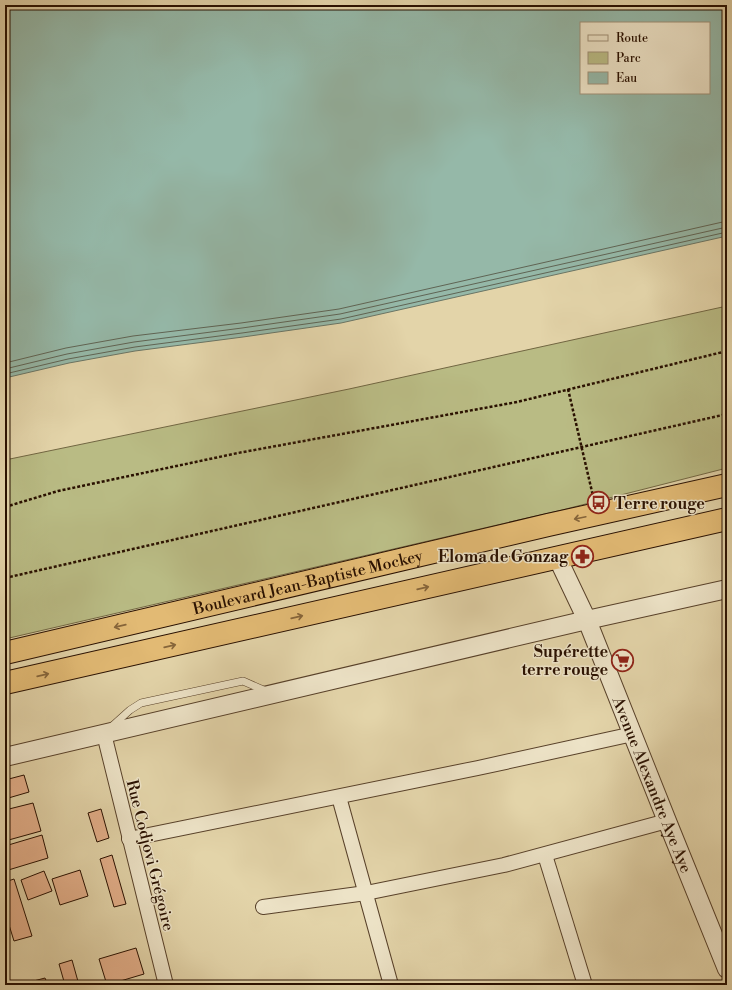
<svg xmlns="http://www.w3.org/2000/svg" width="732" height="990" font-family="'Libre Bodoni',serif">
<rect width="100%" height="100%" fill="#e3d4a9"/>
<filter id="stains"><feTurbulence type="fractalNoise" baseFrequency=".005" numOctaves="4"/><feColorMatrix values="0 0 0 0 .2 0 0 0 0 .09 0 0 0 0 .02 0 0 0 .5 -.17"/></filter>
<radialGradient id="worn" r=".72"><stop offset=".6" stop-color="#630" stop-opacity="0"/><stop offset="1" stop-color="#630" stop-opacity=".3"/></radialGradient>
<polygon fill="#b9bb84" stroke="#716642" points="727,306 727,468 562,510 5,639 5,460 349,389"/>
<path fill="#95b8a8" stroke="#6a7565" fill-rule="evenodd" d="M5 5H727V236L341 323 243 337 135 351 69 363 5 378ZM581 23H709V93H581Z"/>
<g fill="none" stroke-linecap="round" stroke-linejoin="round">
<g stroke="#5f6454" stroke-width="1">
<polyline points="5,363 66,348 133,336 241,323 339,309 727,221"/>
<polyline points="5,369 67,354 134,342 242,328 340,314 727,227"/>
<polyline points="5,374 68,359 135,347 242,333 341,319 727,232"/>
</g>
</g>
<g fill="#e3af8a" stroke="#291000">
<polygon points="24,775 29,792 5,799 5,780"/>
<polygon points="33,803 41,831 5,841 5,810"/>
<polygon points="101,809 109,838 97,842 88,813"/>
<polygon points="42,835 48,858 5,871 5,846"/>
<polygon points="112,855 126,904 114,907 100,859"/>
<polygon points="80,870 88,896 60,905 52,879"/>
<polygon points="44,871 52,891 28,900 21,880"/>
<polygon points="14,879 32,936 14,941 5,912 5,882"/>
<polygon points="136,948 144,974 107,985 99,959"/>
<polygon points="72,960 79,985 65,985 59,964"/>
<polygon points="45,978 48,985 27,985 26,983"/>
</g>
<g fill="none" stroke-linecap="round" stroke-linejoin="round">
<defs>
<polyline id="service" points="110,728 130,710 141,703 243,681 268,692"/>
<g id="minor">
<polyline points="104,734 166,985"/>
<polyline points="339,797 391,985"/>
<polyline points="129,839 478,768 633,734"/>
<polyline points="545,855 585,985"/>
<polyline points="263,907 366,893 504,865 667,821"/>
</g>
<g id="tertiary">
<path id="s1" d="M557 557 587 620 667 821 727 969"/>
<polyline points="5,757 587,620 727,589"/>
</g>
<g id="trunk">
<path id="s2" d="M5 653 548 525 727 485"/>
<polyline points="5,683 727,519"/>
</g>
</defs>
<use href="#service" stroke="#58412a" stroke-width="8"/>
<use href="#minor" stroke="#58412a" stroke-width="16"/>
<use href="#tertiary" stroke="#58412a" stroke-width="20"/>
<use href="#trunk" stroke="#291000" stroke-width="24"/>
<g stroke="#291000" stroke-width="2.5" stroke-dasharray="3 2" stroke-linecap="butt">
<polyline points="568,389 593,496"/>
<polyline points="5,507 58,491 238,453 517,402 727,351"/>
<polyline points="5,578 727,414"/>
</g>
<use href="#service" stroke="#ede3c7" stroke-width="7"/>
<use href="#minor" stroke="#ede3c7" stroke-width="14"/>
<use href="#tertiary" stroke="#ede3c7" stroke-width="18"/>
<use href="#trunk" stroke="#e2ba74" stroke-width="22"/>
</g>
<defs><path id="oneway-shaft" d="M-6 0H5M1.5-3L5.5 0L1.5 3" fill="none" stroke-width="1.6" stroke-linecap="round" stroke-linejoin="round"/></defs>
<g stroke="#86653a">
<use href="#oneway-shaft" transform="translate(580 518) rotate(168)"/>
<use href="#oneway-shaft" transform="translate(423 588) rotate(-13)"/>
<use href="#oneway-shaft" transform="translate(297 617) rotate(-13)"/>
<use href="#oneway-shaft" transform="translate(120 626) rotate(167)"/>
<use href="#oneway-shaft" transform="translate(170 646) rotate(-13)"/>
<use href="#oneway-shaft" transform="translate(43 675) rotate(-13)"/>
</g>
<defs>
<symbol id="bus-ring" viewBox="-11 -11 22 22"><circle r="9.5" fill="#ede3c7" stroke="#8f2418" stroke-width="1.5"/><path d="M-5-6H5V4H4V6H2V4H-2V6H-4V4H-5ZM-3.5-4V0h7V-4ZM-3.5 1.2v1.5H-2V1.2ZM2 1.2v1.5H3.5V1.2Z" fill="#8f2418"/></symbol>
<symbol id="pharmacy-ring" viewBox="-11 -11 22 22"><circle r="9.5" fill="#ede3c7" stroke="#8f2418" stroke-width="1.5"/><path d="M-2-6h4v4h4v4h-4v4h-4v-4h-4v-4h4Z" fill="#8f2418"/></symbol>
<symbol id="supermarket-ring" viewBox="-11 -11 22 22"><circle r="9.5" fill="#ede3c7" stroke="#8f2418" stroke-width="1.5"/><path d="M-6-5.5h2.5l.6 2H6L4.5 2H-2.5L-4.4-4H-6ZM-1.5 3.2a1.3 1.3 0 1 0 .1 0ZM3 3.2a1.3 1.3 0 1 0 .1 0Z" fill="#8f2418"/></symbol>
</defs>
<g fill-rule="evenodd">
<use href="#bus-ring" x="586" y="490" width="25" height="25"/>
<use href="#pharmacy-ring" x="570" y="544" width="25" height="25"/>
<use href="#supermarket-ring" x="610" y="648" width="25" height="25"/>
</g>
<g text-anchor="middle" stroke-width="3" stroke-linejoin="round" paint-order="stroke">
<g font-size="16" font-weight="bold" fill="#291000" stroke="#ede3c7" text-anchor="end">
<text x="614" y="509" text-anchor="start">Terre rouge</text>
<text x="568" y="562">Eloma de Gonzag</text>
<text x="608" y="657">Supérette<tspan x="608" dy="18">terre rouge</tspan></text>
</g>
<g font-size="16" fill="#291000" stroke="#ede3c7">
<text dy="6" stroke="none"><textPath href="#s2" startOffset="311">Boulevard Jean-Baptiste Mockey</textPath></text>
<text dy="6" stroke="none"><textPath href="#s1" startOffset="247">Avenue Alexandre Aye Aye</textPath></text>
<text transform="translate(151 855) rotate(76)" y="6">Rue Codjovi Grégoire</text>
</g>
</g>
<rect width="732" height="990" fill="none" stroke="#e3d4a9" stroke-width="20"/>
<rect x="6" y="6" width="720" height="978" fill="none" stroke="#291000" stroke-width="2"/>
<rect x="10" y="10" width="712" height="970" fill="none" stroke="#291000"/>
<rect x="580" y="22" width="130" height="72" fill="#ede3c7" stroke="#9f8f77"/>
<rect x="588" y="35" width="20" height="6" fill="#ede3c7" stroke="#9f8f77"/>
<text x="616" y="42" font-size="12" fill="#291000">Route</text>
<rect x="588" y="52" width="20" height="12" fill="#b9bb84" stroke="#9f8f77"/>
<text x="616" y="62" font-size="12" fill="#291000">Parc</text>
<rect x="588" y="72" width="20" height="12" fill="#95b8a8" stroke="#9f8f77"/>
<text x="616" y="82" font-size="12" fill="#291000">Eau</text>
<rect width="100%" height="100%" filter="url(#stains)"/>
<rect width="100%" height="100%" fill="url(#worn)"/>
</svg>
